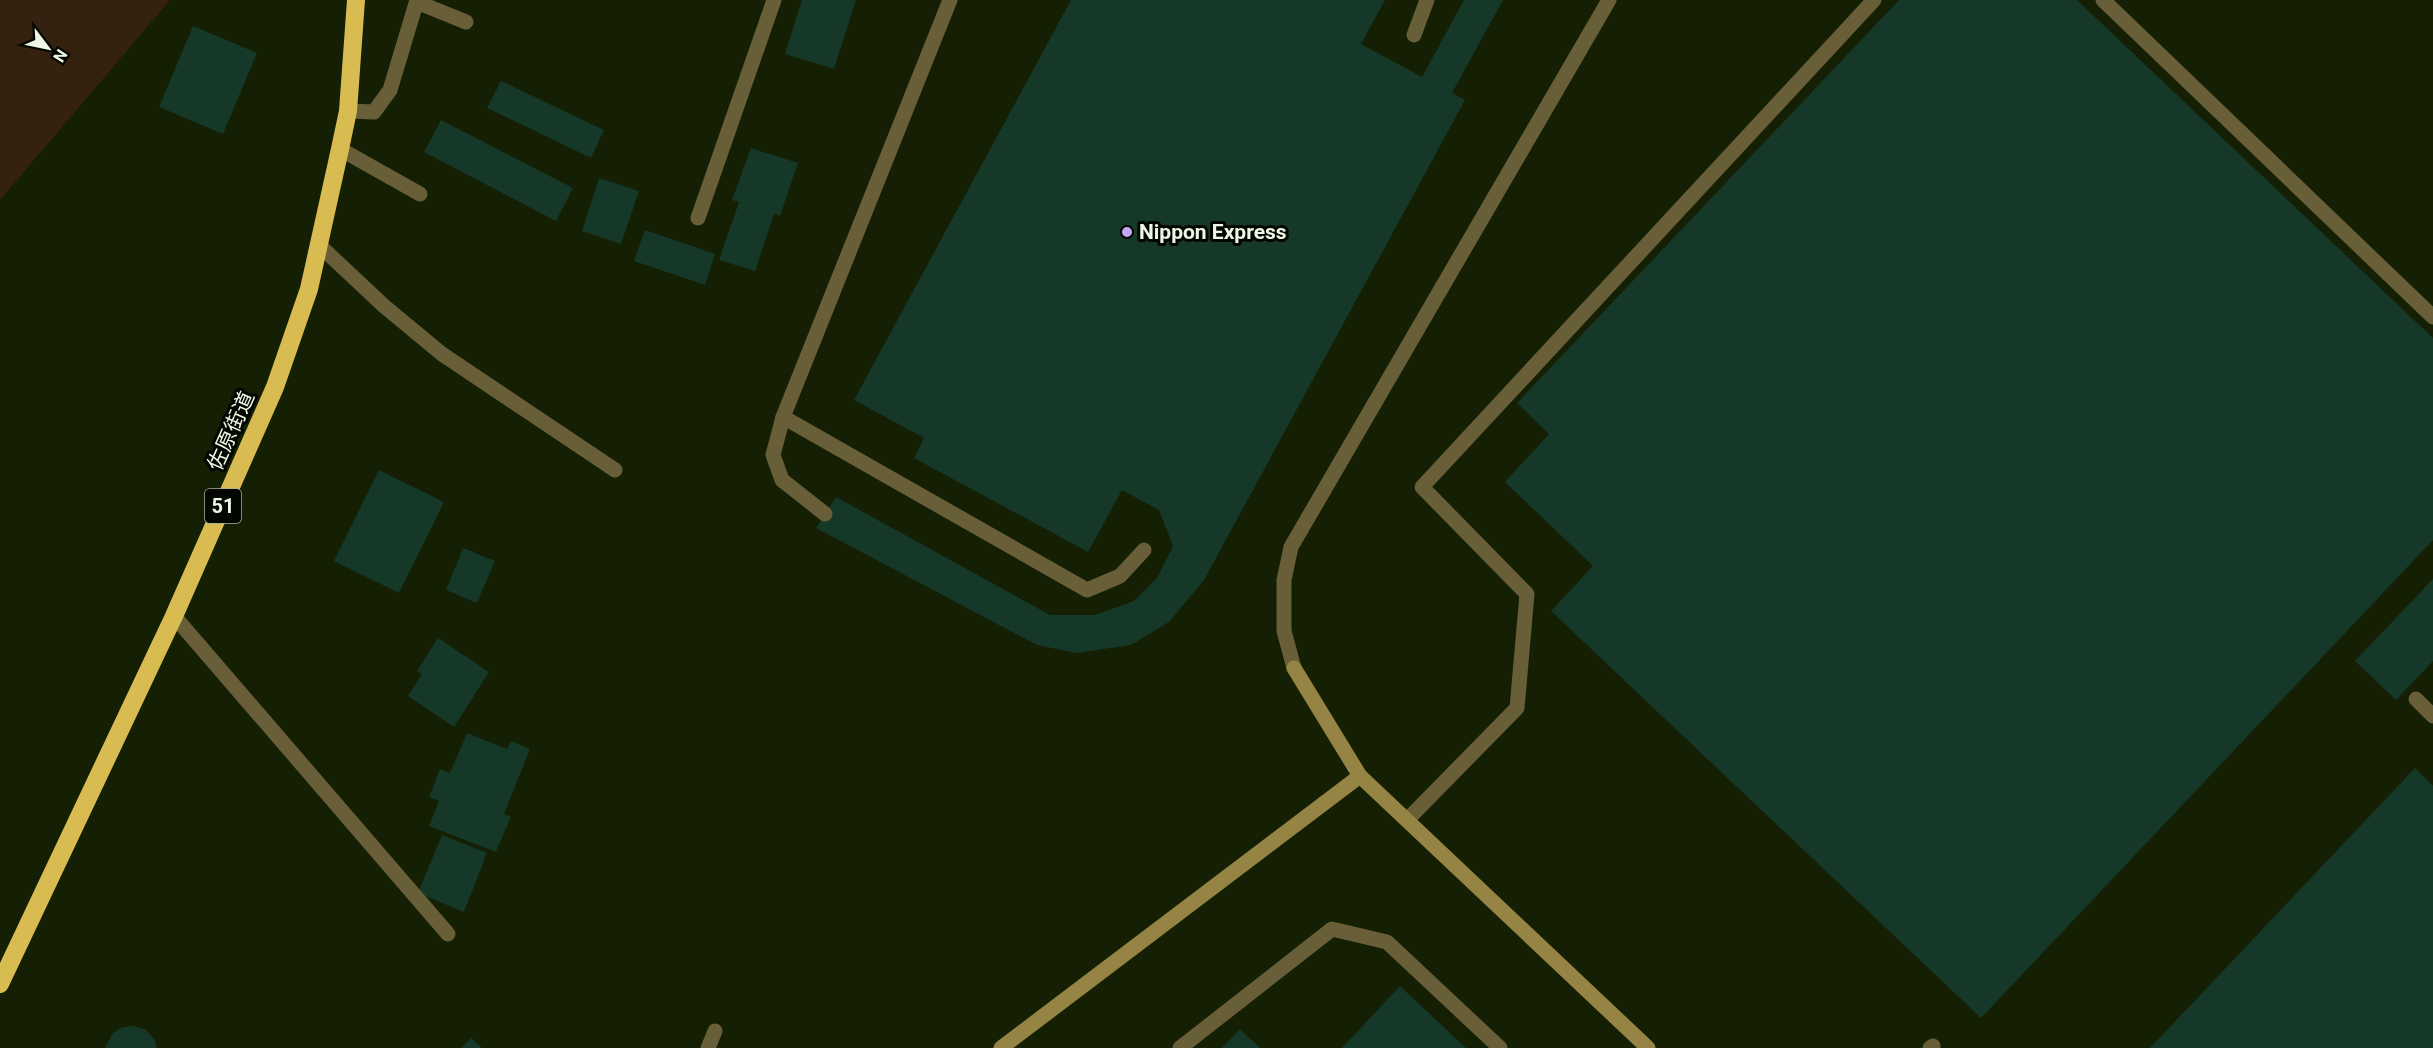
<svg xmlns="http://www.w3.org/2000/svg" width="2433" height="1048" font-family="Roboto,'Noto Sans JP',sans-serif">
<rect width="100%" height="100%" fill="#141f04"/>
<polygon fill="#352110" points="0,0 170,0 0,200"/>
<g fill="#153828">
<polygon points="802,0 856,0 834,69 785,54"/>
<polygon points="1071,0 1385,0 1361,44 1422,77 1464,0 1503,0 1452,93 1465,100 1204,580 1169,622 1131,645 1076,653 1037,645 816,528 836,497 1050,615 1095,615 1134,601 1157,578 1173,546 1159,510 1122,490 1088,552 914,458 924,438 854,400"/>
<polygon points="1899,0 2077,0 2433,338 2433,540 1981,1018 1551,611 1593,566 1505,482 1549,434 1517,403"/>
<polygon points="193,26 257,53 223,134 159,107"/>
<polygon points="501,81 604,130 591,158 487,108"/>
<polygon points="441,120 573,188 556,221 424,152"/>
<polygon points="751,148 798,163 780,216 774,214 755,271 719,260 739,202 732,200"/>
<polygon points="599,178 639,191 621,244 582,231"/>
<polygon points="645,230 715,254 705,285 634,261"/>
<polygon points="379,470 444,502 399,593 334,561"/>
<polygon points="463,548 495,561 477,603 446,590"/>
<polygon points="2433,579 2433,661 2396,700 2355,661"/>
<polygon points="438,638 489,672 454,727 408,696 422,674 417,671"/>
<polygon points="467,733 507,749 511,741 530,749 504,814 511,816 496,852 429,826 439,801 429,797 440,769 450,773"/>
<polygon points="2415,768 2433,786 2433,1048 2150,1048"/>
<polygon points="442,835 487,853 464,912 418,893"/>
<polygon points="1400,986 1466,1048 1342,1048"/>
<polygon points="135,1026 146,1030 154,1039 157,1048 105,1048 113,1033 123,1027"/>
<polygon points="1240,1029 1260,1048 1222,1048"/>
<polygon points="471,1038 482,1048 461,1048"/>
</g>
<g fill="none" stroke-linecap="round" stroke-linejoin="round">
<g stroke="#685e37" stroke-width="15">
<polyline points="950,0 783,417 1087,590 1120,576 1144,550"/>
<polyline points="2103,0 2433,317"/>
<polyline points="417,2 466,22"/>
<polyline points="1414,35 1427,0"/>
<polyline points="348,111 374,112 390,90 417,0"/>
<polyline points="340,149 420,194"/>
<polyline points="698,218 774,0"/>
<polyline points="319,245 384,306 442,354 615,470"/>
<polyline points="783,417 773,455 782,480 825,514"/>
<polyline points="174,616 448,934"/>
<polyline points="2416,699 2433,716"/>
<polyline points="1407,820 1517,708 1527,594 1422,487 1874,0"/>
<polyline points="708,1048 715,1031"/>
<polyline points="1180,1048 1332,929 1387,942 1500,1048"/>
<polyline points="1930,1048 1933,1046"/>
</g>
<polyline stroke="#685e37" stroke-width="15" points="1294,668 1284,631 1284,580 1291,547 1609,0"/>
<g stroke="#958443" stroke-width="15">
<polyline points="1294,668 1360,776 1648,1048"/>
<polyline points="1001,1048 1360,776"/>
</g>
<polyline stroke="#d8bc51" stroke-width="18" points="0,984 174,616 275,387 309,289 340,149 348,111 356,0"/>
</g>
<circle fill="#c0a8f4" stroke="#040701" stroke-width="2" cx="1127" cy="232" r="6"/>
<g text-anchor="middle" stroke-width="6" stroke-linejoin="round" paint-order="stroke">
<rect fill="#040701" stroke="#a8afa1" stroke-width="1.5" x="205" y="489" width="36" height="34" rx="4.5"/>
<g font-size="20" font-weight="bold" fill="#eef7e5">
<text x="223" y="513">51</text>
</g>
<g font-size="21" font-weight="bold" fill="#eef7e5" stroke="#040701" text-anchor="start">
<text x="1139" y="239">Nippon Express</text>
</g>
<g font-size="21" fill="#eef7e5" stroke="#040701">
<text transform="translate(231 431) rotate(-66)" y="7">佐原街道</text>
</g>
</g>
<g transform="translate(48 48) rotate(122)" stroke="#040701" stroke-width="4.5" paint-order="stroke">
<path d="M0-4.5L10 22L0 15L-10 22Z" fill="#eef7e5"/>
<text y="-9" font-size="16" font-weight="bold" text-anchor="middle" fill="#eef7e5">N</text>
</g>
</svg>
